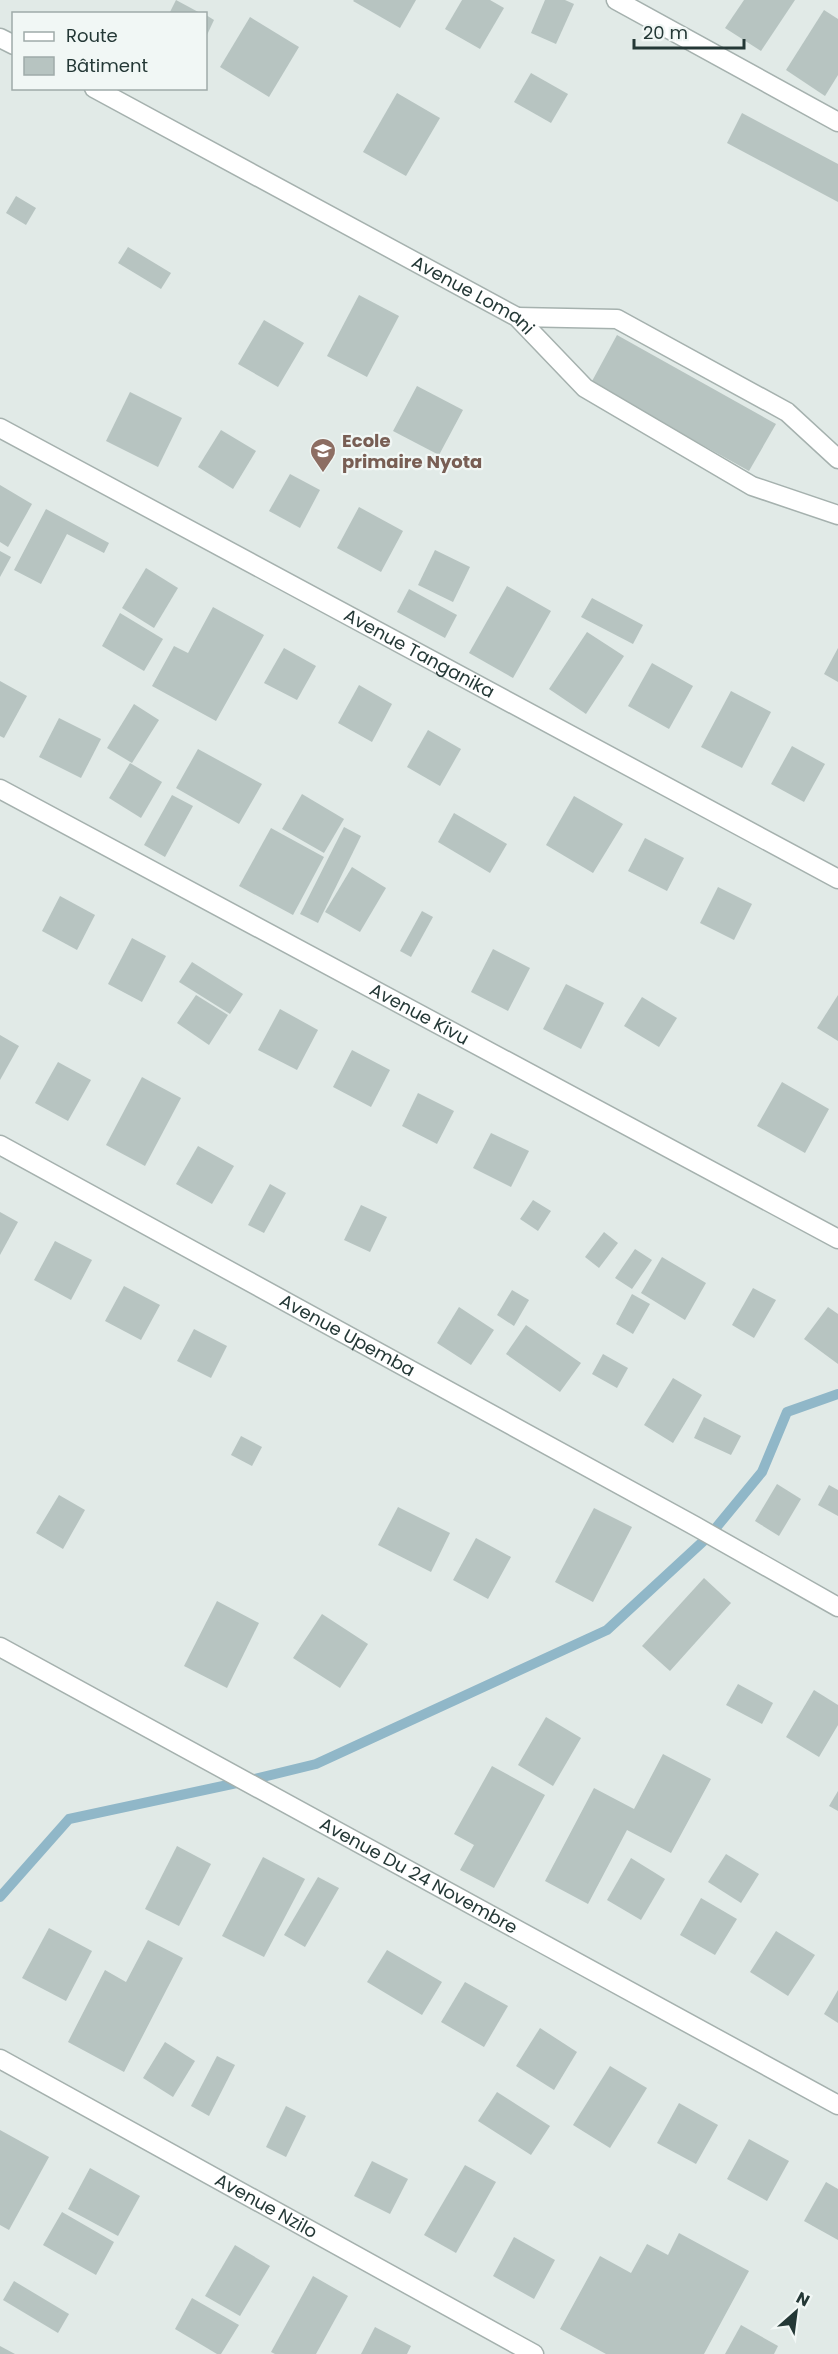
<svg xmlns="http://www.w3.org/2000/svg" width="838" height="2354" font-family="Poppins,sans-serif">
<rect width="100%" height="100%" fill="#e1eae7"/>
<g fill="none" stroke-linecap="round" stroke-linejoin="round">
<polyline stroke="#90b7c8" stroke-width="10" points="0,1897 69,1819 246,1781 316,1764 607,1630 710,1535 762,1472 787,1412 838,1394"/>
</g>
<g fill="#b7c4c1">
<polygon points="176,0 202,14 169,14"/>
<polygon points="354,0 416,0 400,28 353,1"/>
<polygon points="462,0 490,0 504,8 480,49 445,29"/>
<polygon points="545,0 565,0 574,4 556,44 531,33"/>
<polygon points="744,0 795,0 761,51 725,28"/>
<polygon points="824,10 838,19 838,75 825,96 786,70"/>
<polygon points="206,15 214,20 206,37"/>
<polygon points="250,17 299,47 269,97 220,67"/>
<polygon points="531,73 568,94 551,123 514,102"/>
<polygon points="397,93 440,118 406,176 363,152"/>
<polygon points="742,113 838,164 838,202 727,143"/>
<polygon points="16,196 36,208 26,225 6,213"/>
<polygon points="128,247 171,273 161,289 118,263"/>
<polygon points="359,295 399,316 367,377 327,356"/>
<polygon points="264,320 304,343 278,387 238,364"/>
<polygon points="617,335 776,424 749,471 591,383"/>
<polygon points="417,386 463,410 439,455 393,431"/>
<polygon points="130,392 182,418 158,467 106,441"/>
<polygon points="221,430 256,451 233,489 198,467"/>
<polygon points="290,474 320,490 300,528 269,511"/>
<polygon points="0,485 32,504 8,547 0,542"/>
<polygon points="359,507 403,531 381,572 337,548"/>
<polygon points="46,509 109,543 104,553 67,534 41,584 14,570"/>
<polygon points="435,550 470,567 453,602 418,585"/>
<polygon points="0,551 11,557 0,577"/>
<polygon points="146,568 178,588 154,628 122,608"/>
<polygon points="507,586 551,611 513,678 469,653"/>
<polygon points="409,589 457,615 445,638 397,612"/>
<polygon points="592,598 643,625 633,644 581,617"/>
<polygon points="213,607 264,635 216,721 152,686 174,646 188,653"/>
<polygon points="120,613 163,639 144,671 102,646"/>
<polygon points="587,632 624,656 586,714 549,689"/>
<polygon points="284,648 316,666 297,700 264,683"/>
<polygon points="838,648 838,682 824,674"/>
<polygon points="652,663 693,686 669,729 628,706"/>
<polygon points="0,681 27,696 4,738 0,736"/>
<polygon points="359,685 392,704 372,742 338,723"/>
<polygon points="731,691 771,712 742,768 701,747"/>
<polygon points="134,704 159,720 132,763 107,748"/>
<polygon points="59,718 101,739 81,778 39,757"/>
<polygon points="428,730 461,749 440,786 407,767"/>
<polygon points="792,746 825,764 804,802 771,784"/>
<polygon points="198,749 262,784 239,824 176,788"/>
<polygon points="130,763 162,782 141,818 109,798"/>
<polygon points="302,794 344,819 324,853 282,829"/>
<polygon points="172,795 193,806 165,857 144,845"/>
<polygon points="574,796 623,824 593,873 546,845"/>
<polygon points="454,813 507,844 490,873 438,842"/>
<polygon points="344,827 361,836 318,923 300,914"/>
<polygon points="271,828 324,857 293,915 239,886"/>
<polygon points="645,838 684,858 667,891 628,871"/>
<polygon points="352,867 386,888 360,932 325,912"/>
<polygon points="718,887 752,904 734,940 700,923"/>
<polygon points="60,896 95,915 77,950 42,931"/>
<polygon points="422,911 433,917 411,957 400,951"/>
<polygon points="132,938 166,956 142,1002 108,984"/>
<polygon points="493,949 530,968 508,1011 471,992"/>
<polygon points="192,962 243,994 230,1014 179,982"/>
<polygon points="566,984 604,1003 581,1049 543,1029"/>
<polygon points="196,995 228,1015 209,1045 177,1023"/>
<polygon points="838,995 838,1041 817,1028"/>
<polygon points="642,997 677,1018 659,1047 624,1026"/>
<polygon points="280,1009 318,1030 297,1070 258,1050"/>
<polygon points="0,1035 19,1046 0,1080"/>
<polygon points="352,1050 390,1070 371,1107 333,1087"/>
<polygon points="58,1062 91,1080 68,1121 35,1103"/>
<polygon points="142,1077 181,1098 145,1166 106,1145"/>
<polygon points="782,1082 829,1109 805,1153 757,1126"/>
<polygon points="418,1093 454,1111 437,1144 402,1126"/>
<polygon points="491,1133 529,1151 511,1187 473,1168"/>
<polygon points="198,1146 234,1166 212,1204 176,1184"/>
<polygon points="270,1184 286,1193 264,1233 248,1225"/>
<polygon points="533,1200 551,1211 538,1231 520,1219"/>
<polygon points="361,1205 387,1217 370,1252 344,1240"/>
<polygon points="0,1212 18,1222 0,1255"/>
<polygon points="604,1232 618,1243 599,1268 585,1257"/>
<polygon points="55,1241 92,1260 71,1300 34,1280"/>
<polygon points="635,1249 652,1260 632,1289 615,1278"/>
<polygon points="662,1257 706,1283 685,1320 641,1293"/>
<polygon points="124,1286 160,1305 141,1340 105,1321"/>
<polygon points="753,1288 776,1300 754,1338 732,1325"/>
<polygon points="512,1290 529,1300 514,1326 497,1315"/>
<polygon points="632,1294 650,1304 633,1334 616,1324"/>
<polygon points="459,1307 494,1330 471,1365 437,1343"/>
<polygon points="828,1307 838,1314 838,1364 804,1339"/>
<polygon points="526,1325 581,1363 560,1392 506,1354"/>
<polygon points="194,1329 227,1346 211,1378 177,1361"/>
<polygon points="603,1354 628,1368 617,1388 592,1374"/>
<polygon points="673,1378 702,1395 673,1443 644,1425"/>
<polygon points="704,1417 741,1436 731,1455 694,1438"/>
<polygon points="241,1436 262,1447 252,1466 231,1455"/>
<polygon points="777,1484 801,1499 779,1536 755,1521"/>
<polygon points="829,1485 838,1490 838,1516 818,1505"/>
<polygon points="59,1495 85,1510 63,1549 36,1533"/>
<polygon points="398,1507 450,1533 431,1572 378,1545"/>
<polygon points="594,1508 632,1527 593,1602 555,1582"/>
<polygon points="476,1538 511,1557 488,1599 453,1580"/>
<polygon points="704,1578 731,1603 670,1671 642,1646"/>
<polygon points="217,1601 259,1623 227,1688 184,1666"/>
<polygon points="322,1614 368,1644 340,1688 293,1658"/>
<polygon points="738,1684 773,1703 762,1724 726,1705"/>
<polygon points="814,1690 838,1705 838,1725 819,1757 786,1737"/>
<polygon points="546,1717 581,1738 553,1786 518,1765"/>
<polygon points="663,1754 711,1779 671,1853 627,1830 588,1904 545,1881 594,1788 634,1809"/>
<polygon points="492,1766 545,1795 494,1888 460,1870 474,1845 454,1834"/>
<polygon points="838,1791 838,1811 829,1806"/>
<polygon points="177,1846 211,1864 179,1926 145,1909"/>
<polygon points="726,1854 759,1874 741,1903 708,1882"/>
<polygon points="263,1857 305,1879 264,1957 222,1936"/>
<polygon points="631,1858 665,1879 641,1920 607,1900"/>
<polygon points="318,1877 339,1888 305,1947 284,1935"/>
<polygon points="701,1898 737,1919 715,1955 680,1935"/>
<polygon points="49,1928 92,1951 66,2001 22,1978"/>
<polygon points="776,1931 815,1955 788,1996 750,1972"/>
<polygon points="148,1940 183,1958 124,2072 68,2042 105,1970 126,1982"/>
<polygon points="387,1950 442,1982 422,2015 367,1982"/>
<polygon points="465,1982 508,2006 484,2047 441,2022"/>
<polygon points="838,1990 838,2023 824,2014"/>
<polygon points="540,2028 577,2052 554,2090 516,2066"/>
<polygon points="165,2042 195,2061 173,2097 143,2078"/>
<polygon points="217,2056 235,2065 209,2116 191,2106"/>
<polygon points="610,2066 647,2088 610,2148 573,2125"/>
<polygon points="497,2092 550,2126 531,2155 478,2121"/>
<polygon points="679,2103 718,2125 696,2164 657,2143"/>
<polygon points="286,2106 306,2116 286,2157 266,2147"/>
<polygon points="0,2130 49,2157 9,2230 0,2225"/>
<polygon points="749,2139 789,2161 767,2201 727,2179"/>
<polygon points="372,2161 408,2179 390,2214 354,2196"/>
<polygon points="465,2165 496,2182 456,2253 424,2235"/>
<polygon points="90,2168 140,2196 118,2236 68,2209"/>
<polygon points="826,2182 838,2189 838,2240 804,2221"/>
<polygon points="62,2212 114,2242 96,2275 43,2245"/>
<polygon points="679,2233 749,2271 704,2354 606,2354 560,2329 600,2256 631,2273 647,2244 668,2255"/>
<polygon points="514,2237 555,2260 534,2299 493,2276"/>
<polygon points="235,2245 270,2266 240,2316 205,2296"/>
<polygon points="313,2276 348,2296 316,2354 275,2354 271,2352"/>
<polygon points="14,2281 69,2314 58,2333 3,2300"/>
<polygon points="192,2298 239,2325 221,2354 217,2354 175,2329"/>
<polygon points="741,2325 778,2346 774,2354 725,2354"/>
<polygon points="375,2327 411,2346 407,2354 361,2354"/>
<polygon points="0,2346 15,2354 0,2354"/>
</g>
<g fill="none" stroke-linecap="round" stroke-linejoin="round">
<defs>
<g id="minor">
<polyline points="616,0 838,122"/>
<polyline points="0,38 14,45"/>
<path id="s1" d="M94 88 517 317 585 388 752 486 838 515"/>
<polyline points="517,317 617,319 787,412 838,459"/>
<path id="s2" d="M0 428 838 879"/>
<path id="s3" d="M0 789 838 1239"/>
<path id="s4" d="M0 1145 695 1526 838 1607"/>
<path id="s5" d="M0 1647 838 2105"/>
<path id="s6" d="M0 2059 534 2354"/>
</g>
</defs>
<use href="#minor" stroke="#a5b1ae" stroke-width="21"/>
<use href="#minor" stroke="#fff" stroke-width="18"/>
</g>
<defs>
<symbol id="school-pin" viewBox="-11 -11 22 30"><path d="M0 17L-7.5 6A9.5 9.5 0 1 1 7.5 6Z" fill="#8d6e63" stroke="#f1f7f5"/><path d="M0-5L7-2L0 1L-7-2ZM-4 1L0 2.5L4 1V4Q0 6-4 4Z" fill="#fff"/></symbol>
</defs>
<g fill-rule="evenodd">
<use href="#school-pin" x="308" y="436" width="30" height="40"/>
</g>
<g text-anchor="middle" stroke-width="4.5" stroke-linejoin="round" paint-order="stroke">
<g font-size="18" fill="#243836" stroke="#f1f7f5">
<text dy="6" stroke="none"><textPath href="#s1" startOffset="432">Avenue Lomani</textPath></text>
<text dy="6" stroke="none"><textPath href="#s2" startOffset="476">Avenue Tanganika</textPath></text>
<text dy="6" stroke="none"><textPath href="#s3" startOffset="476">Avenue Kivu</textPath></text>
<text dy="6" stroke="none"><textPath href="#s4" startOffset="396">Avenue Upemba</textPath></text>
<text dy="6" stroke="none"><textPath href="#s5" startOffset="477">Avenue Du 24 Novembre</textPath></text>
<text dy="6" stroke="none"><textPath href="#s6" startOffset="304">Avenue Nzilo</textPath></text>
</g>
<g font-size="18" font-weight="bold" fill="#785e54" stroke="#f1f7f5" text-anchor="start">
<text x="342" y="447">Ecole<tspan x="342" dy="21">primaire Nyota</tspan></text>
</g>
</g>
<rect x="12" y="12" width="195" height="78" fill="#f1f7f5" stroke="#9faba9" stroke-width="1.5"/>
<rect x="24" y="32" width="30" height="9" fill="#ffffff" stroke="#9faba9" stroke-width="1.5"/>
<text x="66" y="42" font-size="18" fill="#243836">Route</text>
<rect x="24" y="57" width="30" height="18" fill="#b7c4c1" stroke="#9faba9" stroke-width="1.5"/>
<text x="66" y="72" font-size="18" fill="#243836">Bâtiment</text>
<g transform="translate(796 2312) rotate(28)" stroke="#f1f7f5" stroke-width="4.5" paint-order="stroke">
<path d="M0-4.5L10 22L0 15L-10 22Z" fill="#243836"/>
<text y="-9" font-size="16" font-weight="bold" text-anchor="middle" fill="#243836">N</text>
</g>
<path d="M634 39v9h110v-9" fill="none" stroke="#243836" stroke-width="3"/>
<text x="643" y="39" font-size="18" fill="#243836" stroke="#f1f7f5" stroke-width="4.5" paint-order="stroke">20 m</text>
</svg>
